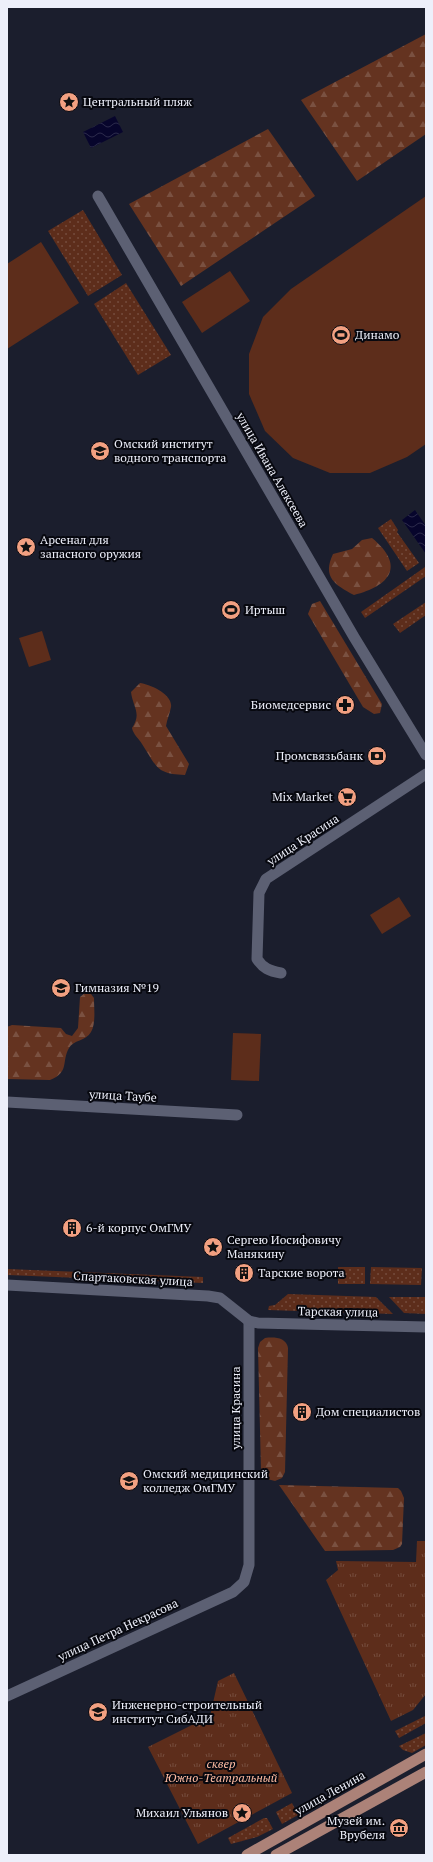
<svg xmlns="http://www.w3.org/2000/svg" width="433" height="1862" font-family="'PT Serif',serif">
<defs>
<pattern id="grass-dots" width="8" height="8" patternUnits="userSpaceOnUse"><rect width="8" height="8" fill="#5d2d1b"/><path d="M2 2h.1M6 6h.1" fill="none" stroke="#754c3d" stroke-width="1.8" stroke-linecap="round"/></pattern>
<pattern id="forest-firs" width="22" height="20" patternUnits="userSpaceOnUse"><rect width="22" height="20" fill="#643320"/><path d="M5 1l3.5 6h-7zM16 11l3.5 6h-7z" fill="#7a5141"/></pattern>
<pattern id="park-tufts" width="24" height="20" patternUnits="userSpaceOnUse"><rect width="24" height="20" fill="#5d2d1b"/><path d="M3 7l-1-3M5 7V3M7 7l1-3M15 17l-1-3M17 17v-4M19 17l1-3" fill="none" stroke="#754c3d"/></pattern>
<pattern id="water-waves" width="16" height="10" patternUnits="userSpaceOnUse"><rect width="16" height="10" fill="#07052c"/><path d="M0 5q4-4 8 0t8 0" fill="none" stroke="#2b2a4c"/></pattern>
</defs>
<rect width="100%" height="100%" fill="#1b1e2d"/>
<g fill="url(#grass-dots)">
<polygon points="83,210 122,275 88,296 48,231"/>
<polygon points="126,283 171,355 138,375 94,304"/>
<polygon points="391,519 398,530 397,532 419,563 407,571 378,528"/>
<polygon points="425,567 426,576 365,618 361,612"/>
<polygon points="426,602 426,615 400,633 393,624"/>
<rect x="338" y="1267" width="27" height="17"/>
<polygon points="371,1267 422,1268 421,1285 370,1284"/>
<polygon points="7,1269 203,1277 203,1283 7,1275"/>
<polygon points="288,1294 376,1297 393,1314 268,1310 269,1306 275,1305"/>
<polygon points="389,1297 426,1297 426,1314 404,1313"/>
<polygon points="425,1716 426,1723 399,1738 395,1731"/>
<polygon points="426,1733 426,1745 412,1753 403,1750 399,1746"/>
<polygon points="292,1803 298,1815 282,1824 276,1812"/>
<polygon points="264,1818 267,1818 273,1829 257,1837 231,1844 228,1838"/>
</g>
<g fill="url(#forest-firs)">
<polygon points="426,34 426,134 357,181 301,100"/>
<polygon points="268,129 315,196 181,286 129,204"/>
<path d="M372 538C406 566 390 586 354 595 335 585 322 577 333 554L352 549 362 540Z"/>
<polygon points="320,601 382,704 380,713 374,714 363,707 308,614 312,604"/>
<path d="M140 683C149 684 173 694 171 707 170 713 167 719 166 726L189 764 185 775C156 774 157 767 142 744 139 739 133 734 132 728 142 713 133 708 131 692Z"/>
<path d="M85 993 91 994 94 998C94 1008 96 1024 91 1032 86 1041 73 1040 69 1048 61 1062 70 1072 50 1080L7 1079V1027L12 1025 61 1028 66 1034 72 1036 78 1028 80 997Z"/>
<path d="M265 1338C274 1337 286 1337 288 1348L285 1472 282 1478 275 1481 263 1478 261 1471 258 1348 260 1342Z"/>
<polygon points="279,1485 398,1488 401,1491 404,1498 402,1544 400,1547 393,1550 325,1551"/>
</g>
<g fill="url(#park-tufts)">
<polygon points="417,1541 426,1541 426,1694 413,1710 391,1721 326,1580 338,1570 336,1561 416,1562"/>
<polygon points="234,1673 292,1793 198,1844 148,1747 210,1716 218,1681"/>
</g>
<g fill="#5d2d1b">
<polygon points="426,196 426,444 407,457 370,473 330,473 293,458 265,431 249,394 249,354 263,317 291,289"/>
<polygon points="41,242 79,303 7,349 7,264"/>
<polygon points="230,271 250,301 202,333 182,302"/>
<polygon points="42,631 51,660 29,667 19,638"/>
<polygon points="399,897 411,916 382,934 370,915"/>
<polygon points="233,1033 261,1034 259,1081 231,1080"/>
</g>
<g fill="url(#water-waves)">
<polygon points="115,116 123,132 91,148 83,132"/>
<polygon points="415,510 426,526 426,554 402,520"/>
</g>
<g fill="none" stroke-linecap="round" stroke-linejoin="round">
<g stroke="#5c6073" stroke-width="11">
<polyline points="98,196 354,637 426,755"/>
<path d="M281 973C269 971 263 968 257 959L259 893 266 879 426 774"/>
<polyline points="7,1102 237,1115"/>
<polyline points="7,1696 233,1592 244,1582 249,1565 249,1321"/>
</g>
<polyline stroke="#5c6073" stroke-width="11" points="7,1285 208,1296 220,1298 249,1321 258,1323 426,1327"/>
<g stroke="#ac8278" stroke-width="11">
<polyline points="247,1855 426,1754"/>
<polyline points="276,1855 426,1772"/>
</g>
</g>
<defs>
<symbol id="sight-disc" viewBox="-11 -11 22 22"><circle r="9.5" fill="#f2a081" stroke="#07080f"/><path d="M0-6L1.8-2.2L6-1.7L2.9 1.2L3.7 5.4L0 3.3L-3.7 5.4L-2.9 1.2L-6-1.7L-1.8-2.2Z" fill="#111"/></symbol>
<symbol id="stadium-disc" viewBox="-11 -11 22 22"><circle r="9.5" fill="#f2a081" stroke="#07080f"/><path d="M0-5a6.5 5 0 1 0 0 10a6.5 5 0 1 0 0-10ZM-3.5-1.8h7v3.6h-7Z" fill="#111"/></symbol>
<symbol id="university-disc" viewBox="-11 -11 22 22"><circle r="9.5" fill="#f2a081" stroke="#07080f"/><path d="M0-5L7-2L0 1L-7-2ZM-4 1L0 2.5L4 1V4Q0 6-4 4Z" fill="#111"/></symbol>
<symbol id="pharmacy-disc" viewBox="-11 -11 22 22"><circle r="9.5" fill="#f2a081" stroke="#07080f"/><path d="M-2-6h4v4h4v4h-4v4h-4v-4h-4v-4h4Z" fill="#111"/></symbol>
<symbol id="bank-disc" viewBox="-11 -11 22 22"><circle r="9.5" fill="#f2a081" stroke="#07080f"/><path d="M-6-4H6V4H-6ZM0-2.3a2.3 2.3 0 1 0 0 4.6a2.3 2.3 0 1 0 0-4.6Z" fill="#111"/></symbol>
<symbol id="supermarket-disc" viewBox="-11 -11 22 22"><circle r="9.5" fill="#f2a081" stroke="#07080f"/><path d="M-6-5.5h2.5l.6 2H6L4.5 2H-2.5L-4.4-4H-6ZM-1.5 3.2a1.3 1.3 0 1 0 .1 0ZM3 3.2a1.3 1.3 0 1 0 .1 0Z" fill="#111"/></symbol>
<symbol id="school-disc" viewBox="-11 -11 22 22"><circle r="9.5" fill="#f2a081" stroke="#07080f"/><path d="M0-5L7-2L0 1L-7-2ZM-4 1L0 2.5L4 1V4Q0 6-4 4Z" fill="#111"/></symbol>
<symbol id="building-disc" viewBox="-11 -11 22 22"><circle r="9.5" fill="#f2a081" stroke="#07080f"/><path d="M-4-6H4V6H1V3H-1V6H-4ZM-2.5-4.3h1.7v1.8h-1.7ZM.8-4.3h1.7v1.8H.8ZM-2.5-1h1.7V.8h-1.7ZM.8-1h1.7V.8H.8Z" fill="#111"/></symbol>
<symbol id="museum-disc" viewBox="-11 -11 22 22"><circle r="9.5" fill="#f2a081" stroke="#07080f"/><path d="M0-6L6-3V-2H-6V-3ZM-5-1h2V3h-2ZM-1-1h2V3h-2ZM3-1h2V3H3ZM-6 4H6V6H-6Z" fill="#111"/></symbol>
</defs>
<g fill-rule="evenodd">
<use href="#sight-disc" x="58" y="91" width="22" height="22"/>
<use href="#stadium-disc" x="330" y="324" width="22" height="22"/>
<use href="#university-disc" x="89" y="440" width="22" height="22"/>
<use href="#sight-disc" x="15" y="536" width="22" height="22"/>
<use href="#stadium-disc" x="220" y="599" width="22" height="22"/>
<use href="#pharmacy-disc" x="334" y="694" width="22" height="22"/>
<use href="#bank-disc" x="366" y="745" width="22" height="22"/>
<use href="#supermarket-disc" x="336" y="786" width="22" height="22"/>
<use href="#school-disc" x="50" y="977" width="22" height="22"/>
<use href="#building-disc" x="61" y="1217" width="22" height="22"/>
<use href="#sight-disc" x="202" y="1236" width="22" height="22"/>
<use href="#building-disc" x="233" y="1262" width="22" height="22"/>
<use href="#building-disc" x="291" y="1401" width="22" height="22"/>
<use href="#university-disc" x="118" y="1470" width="22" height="22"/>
<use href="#university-disc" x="87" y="1701" width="22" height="22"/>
<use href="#sight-disc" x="231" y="1802" width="22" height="22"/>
<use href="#museum-disc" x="388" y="1817" width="22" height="22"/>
</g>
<g text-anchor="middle" stroke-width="4" stroke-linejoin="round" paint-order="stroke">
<g font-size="12" fill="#edeffa" stroke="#07080f" text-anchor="start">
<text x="83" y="106">Центральный пляж</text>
<text x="355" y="339">Динамо</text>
<text x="114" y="448">Омский институт<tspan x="114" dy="14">водного транспорта</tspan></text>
<text x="40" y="544">Арсенал для<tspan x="40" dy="14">запасного оружия</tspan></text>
<text x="245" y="614">Иртыш</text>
<text x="331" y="709" text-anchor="end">Биомедсервис</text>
<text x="363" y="760" text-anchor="end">Промсвязьбанк</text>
<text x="333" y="801" text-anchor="end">Mix Market</text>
<text x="75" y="992">Гимназия №19</text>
<text x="86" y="1232">6-й корпус ОмГМУ</text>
<text x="227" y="1244">Сергею Иосифовичу<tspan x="227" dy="14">Манякину</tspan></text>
<text x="258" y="1277">Тарские ворота</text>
<text x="316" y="1416">Дом специалистов</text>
<text x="143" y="1478">Омский медицинский<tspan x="143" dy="14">колледж ОмГМУ</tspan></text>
<text x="112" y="1709">Инженерно-строительный<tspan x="112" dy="14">институт СибАДИ</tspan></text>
<text x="228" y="1817" text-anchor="end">Михаил Ульянов</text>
<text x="385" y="1825" text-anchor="end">Музей им.<tspan x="385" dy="14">Врубеля</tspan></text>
</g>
<g font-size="12" fill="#edeffa" stroke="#07080f">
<text transform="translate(272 470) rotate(60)" y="4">улица Ивана Алексеева</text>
<text transform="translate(303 840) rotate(-33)" y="4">улица Красина</text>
<text transform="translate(123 1096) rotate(3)" y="4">улица Таубе</text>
<text transform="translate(133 1279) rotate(3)" y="4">Спартаковская улица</text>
<text transform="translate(338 1312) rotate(1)" y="4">Тарская улица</text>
<text transform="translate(236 1408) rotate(-90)" y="4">улица Красина</text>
<text transform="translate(118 1630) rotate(-25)" y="4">улица Петра Некрасова</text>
<text transform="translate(330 1793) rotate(-29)" y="4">улица Ленина</text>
</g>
<g font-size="12" font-style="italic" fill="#ffbca3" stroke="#07080f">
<text x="221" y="1768">сквер<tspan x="221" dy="14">Южно-Театральный</tspan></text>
</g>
</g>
<rect width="433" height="1862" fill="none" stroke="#edeffa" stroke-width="16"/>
</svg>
